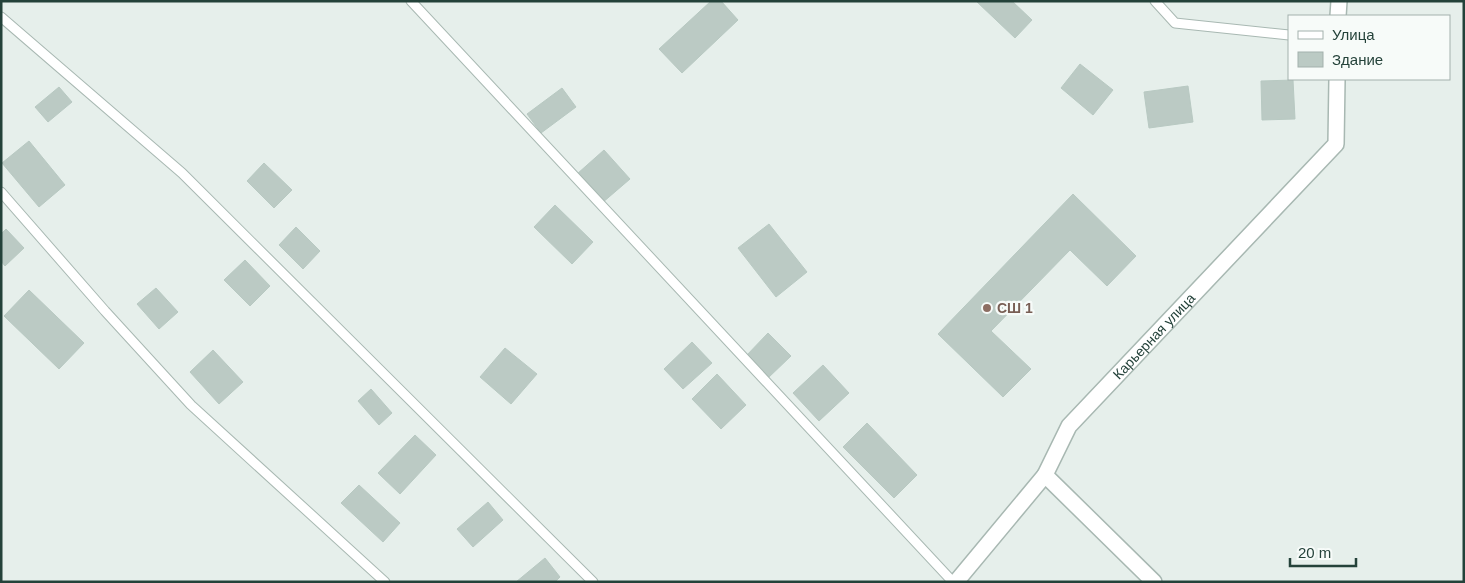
<svg xmlns="http://www.w3.org/2000/svg" width="1465" height="583" font-family="Arial,sans-serif">
<rect width="100%" height="100%" fill="#e6efeb"/>
<g fill="#bbcac4" stroke="#b8c9c2">
<polygon points="711,1 721,1 738,20 682,73 659,49"/>
<polygon points="976,1 1012,1 1032,20 1015,38"/>
<polygon points="1080,64 1113,90 1093,115 1061,88"/>
<polygon points="1293,80 1295,119 1262,120 1261,81"/>
<polygon points="1188,86 1193,122 1149,128 1144,92"/>
<polygon points="59,87 72,102 48,122 35,107"/>
<polygon points="562,88 576,107 541,133 527,114"/>
<polygon points="29,141 65,185 39,207 2,163"/>
<polygon points="604,150 630,179 602,203 577,174"/>
<polygon points="264,163 292,190 274,208 247,181"/>
<polygon points="1073,194 1136,256 1107,286 1070,250 991,331 1031,369 1003,397 938,334"/>
<polygon points="555,205 593,242 572,264 534,227"/>
<polygon points="769,224 807,272 776,297 738,248"/>
<polygon points="296,227 320,251 303,269 279,245"/>
<polygon points="6,229 24,248 5,266 1,261 1,234"/>
<polygon points="245,260 270,286 250,306 224,280"/>
<polygon points="156,288 178,312 159,329 137,304"/>
<polygon points="29,290 84,343 59,369 4,316"/>
<polygon points="768,333 791,356 768,378 746,356"/>
<polygon points="692,342 712,363 683,389 664,369"/>
<polygon points="505,348 537,374 511,404 480,377"/>
<polygon points="213,350 243,382 219,404 190,372"/>
<polygon points="823,365 849,393 819,421 793,393"/>
<polygon points="717,374 746,405 721,429 692,399"/>
<polygon points="371,389 392,413 379,425 358,401"/>
<polygon points="867,423 917,475 894,498 843,447"/>
<polygon points="415,435 436,455 400,494 378,473"/>
<polygon points="359,485 400,523 383,542 341,503"/>
<polygon points="488,502 503,520 473,547 457,529"/>
<polygon points="545,558 560,577 555,582 516,582"/>
</g>
<g fill="none" stroke-linecap="round" stroke-linejoin="round">
<defs>
<g id="service">
<polyline points="411,1 953,582"/>
<polyline points="1155,1 1175,23 1289,35"/>
<polyline points="1,17 182,173 593,582"/>
<polyline points="1,192 105,311 191,405 385,582"/>
</g>
<g id="minor">
<polyline points="1338,16 1339,1"/>
<polyline points="956,582 1045,475"/>
<path id="s1" d="M1154 582 1045 475 1069 426 1336 144 1337 79"/>
</g>
</defs>
<use href="#service" stroke="#a8b8b2" stroke-width="11"/>
<use href="#minor" stroke="#a8b8b2" stroke-width="18"/>
<use href="#service" stroke="#fff" stroke-width="9"/>
<use href="#minor" stroke="#fff" stroke-width="15"/>
</g>
<circle fill="#8d6e63" stroke="#f7fbf9" stroke-width="2" cx="987" cy="308" r="5"/>
<g text-anchor="middle" stroke-width="4.5" stroke-linejoin="round" paint-order="stroke">
<g font-size="14" font-weight="bold" fill="#785e54" stroke="#f7fbf9" text-anchor="start">
<text x="997" y="313">СШ 1</text>
</g>
<g font-size="14" fill="#24423a" stroke="#f7fbf9">
<text dy="5" stroke="none"><textPath href="#s1" startOffset="331">Карьерная улица</textPath></text>
</g>
</g>
<rect width="1465" height="583" fill="none" stroke="#24423a" stroke-width="5"/>
<rect x="1288" y="15" width="162" height="65" fill="#f7fbf9" stroke="#a3b1ad"/>
<rect x="1298" y="31" width="25" height="8" fill="#ffffff" stroke="#a3b1ad"/>
<text x="1332" y="40" font-size="15" fill="#24423a">Улица</text>
<rect x="1298" y="52" width="25" height="15" fill="#bbcac4" stroke="#a3b1ad"/>
<text x="1332" y="65" font-size="15" fill="#24423a">Здание</text>
<path d="M1290 558v8h66v-8" fill="none" stroke="#24423a" stroke-width="2.5"/>
<text x="1298" y="558" font-size="15" fill="#24423a" stroke="#f7fbf9" stroke-width="4" paint-order="stroke">20 m</text>
</svg>
